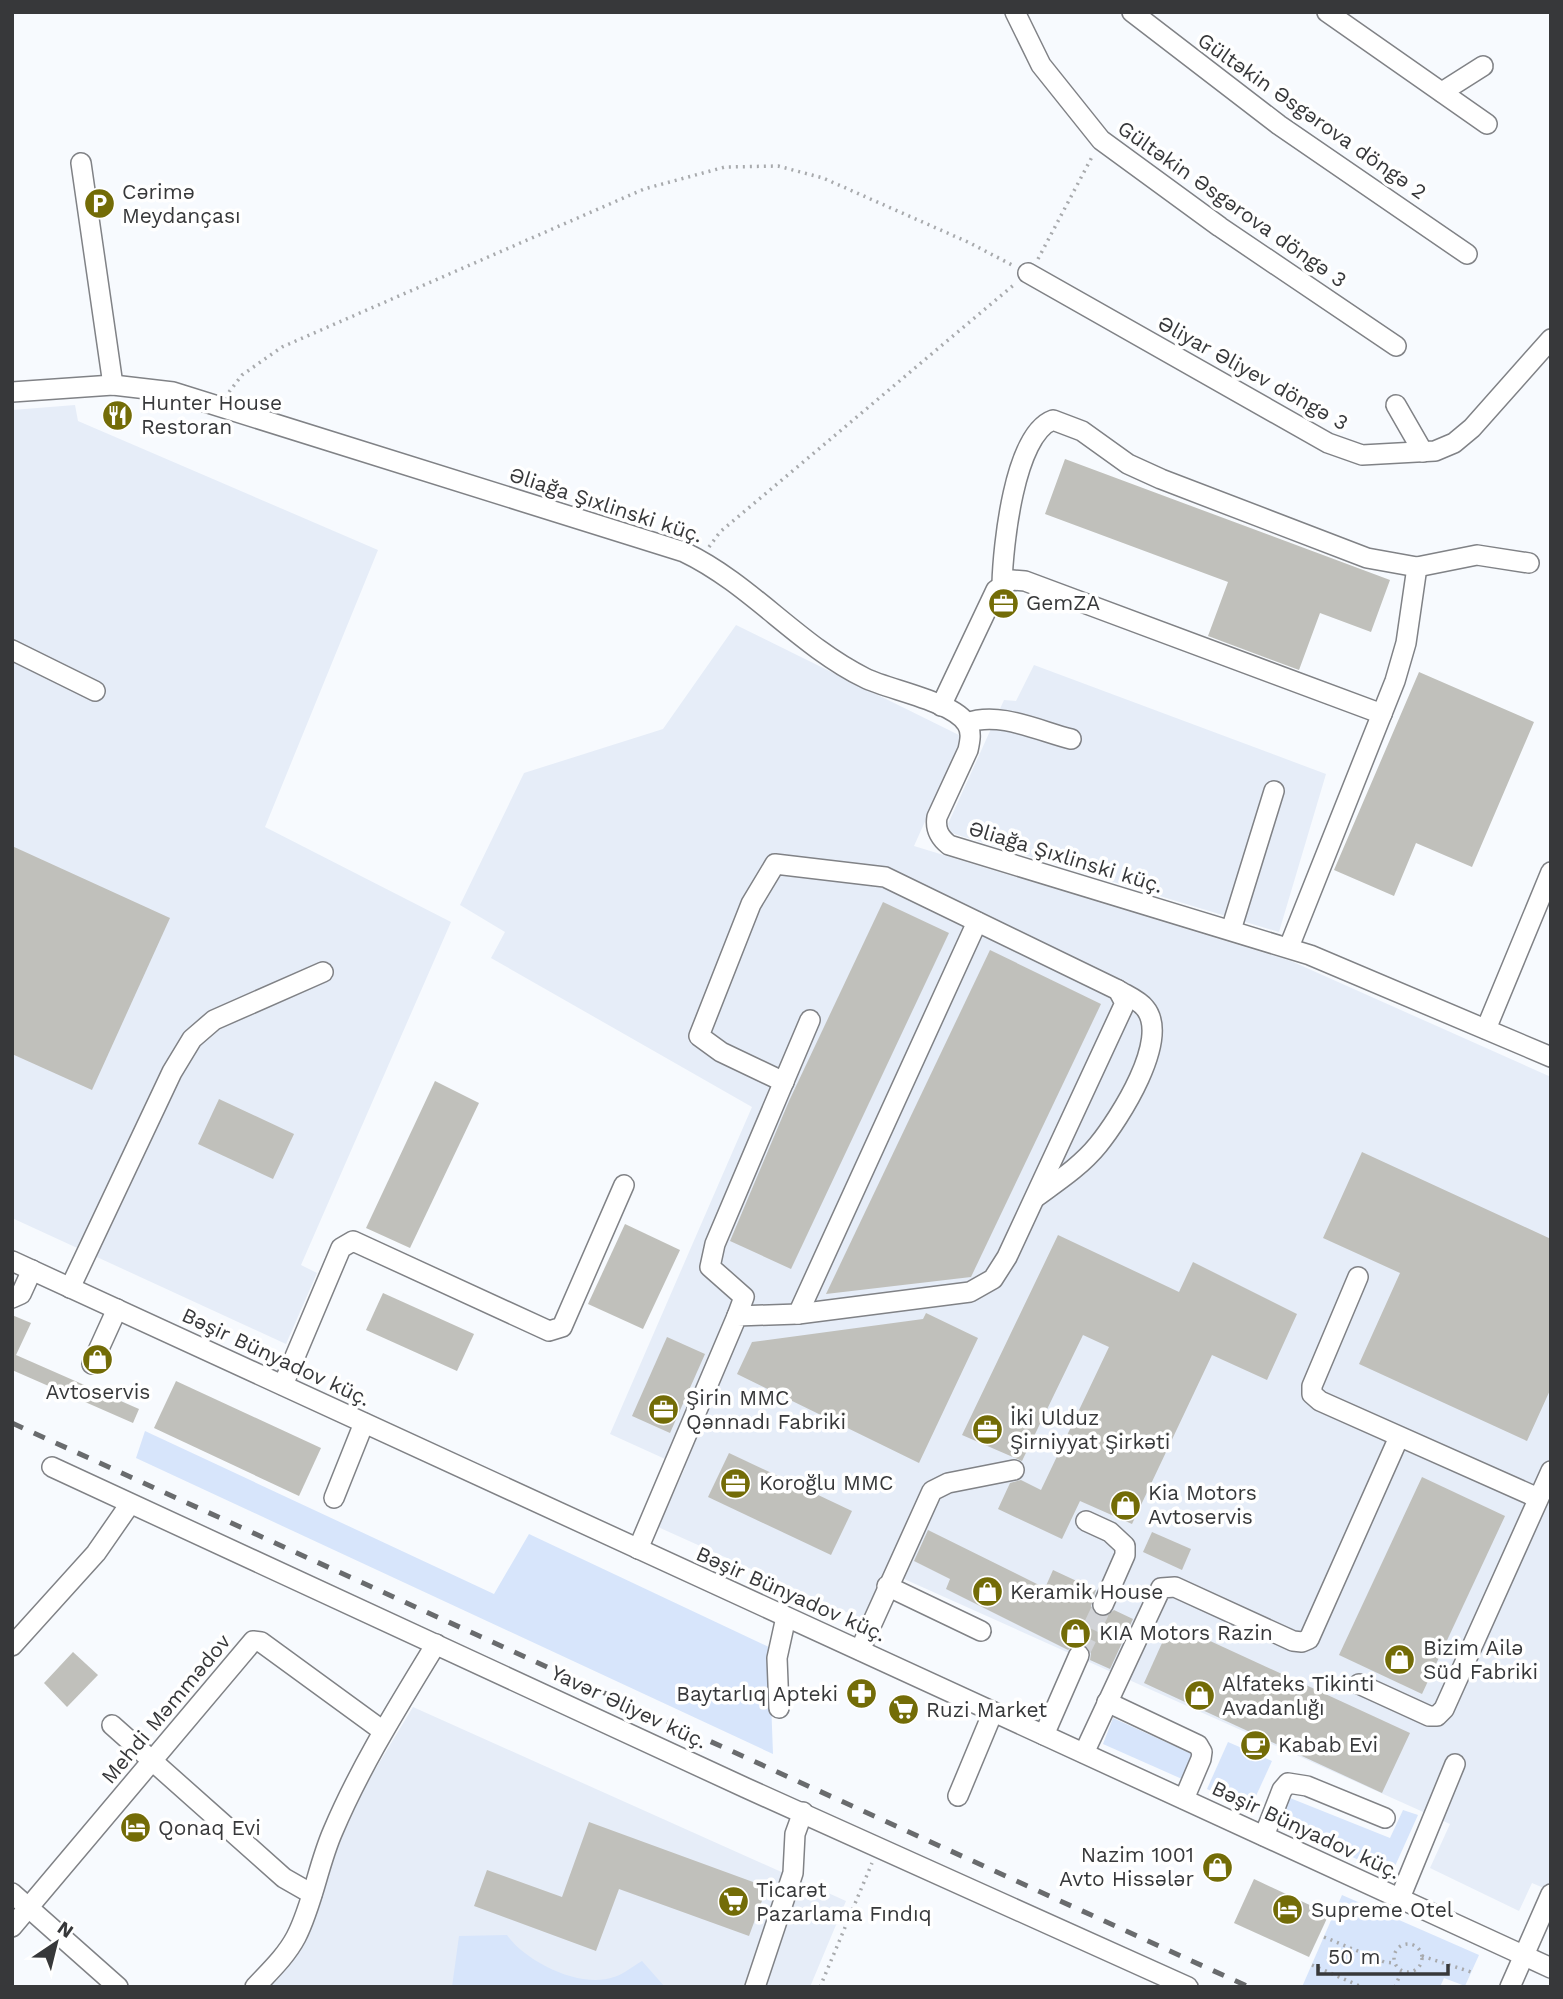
<svg xmlns="http://www.w3.org/2000/svg" width="1563" height="1999" font-family="'Work Sans',sans-serif">
<rect width="100%" height="100%" fill="#f7fafe"/>
<g fill="#e6edf8">
<polygon points="75,405 78,421 378,550 265,827 451,922 301,1265 317,1273 286,1344 12,1218 12,410"/>
<polygon points="736,625 963,737 914,846 1291,961 1551,1077 1551,1891 1532,1883 1519,1911 1430,1868 1450,1824 893,1574 884,1572 864,1620 658,1527 685,1468 610,1434 752,1107 491,958 505,932 460,905 524,773 663,729"/>
<polygon points="1034,665 1326,774 1279,932 951,833 948,824 1004,700 1016,701"/>
<polygon points="413,1707 846,1901 810,1987 269,1987 302,1947 339,1829"/>
</g>
<g fill="#d7e5fb">
<polygon points="145,1431 494,1594 529,1534 769,1647 773,1754 136,1458"/>
<polygon points="1113,1718 1192,1754 1182,1779 1103,1744"/>
<polygon points="1228,1742 1272,1761 1250,1809 1207,1789"/>
<polygon points="1290,1798 1390,1838 1403,1810 1418,1815 1391,1875 1279,1823"/>
<polygon points="1342,1895 1479,1955 1465,1986 1444,1978 1440,1987 1302,1987"/>
<path d="M507 1935C526 1962 581 1989 614 1977 624 1974 633 1966 642 1961L665 1987H452L459 1936Z"/>
</g>
<g fill="#c0c0bb">
<polygon points="1065,459 1390,580 1371,632 1320,613 1299,670 1208,636 1228,582 1045,514"/>
<polygon points="1419,672 1534,722 1472,867 1416,843 1394,896 1334,870"/>
<polygon points="12,846 170,918 92,1090 12,1054"/>
<polygon points="883,902 949,933 791,1269 730,1241 789,1101"/>
<polygon points="990,950 1101,1004 971,1277 826,1294"/>
<polygon points="435,1081 479,1103 410,1248 366,1228"/>
<polygon points="219,1099 294,1134 273,1179 198,1144"/>
<polygon points="1362,1152 1551,1239 1551,1388 1527,1441 1359,1364 1400,1273 1323,1238"/>
<polygon points="625,1224 680,1250 643,1329 588,1304"/>
<polygon points="1058,1235 1179,1292 1193,1262 1297,1314 1267,1380 1212,1355 1132,1524 1080,1501 1062,1539 998,1509 1010,1483 1021,1480 1041,1490 1109,1347 1083,1335 1022,1461 962,1435"/>
<polygon points="383,1293 474,1334 457,1371 366,1330"/>
<polygon points="926,1313 978,1338 919,1463 737,1374 752,1342 923,1319"/>
<polygon points="12,1315 31,1323 16,1355 139,1409 133,1423 12,1370"/>
<polygon points="667,1337 705,1354 670,1433 632,1416"/>
<polygon points="176,1381 321,1448 299,1496 154,1428"/>
<polygon points="729,1453 852,1511 831,1555 708,1497"/>
<polygon points="1422,1477 1505,1516 1422,1694 1339,1655"/>
<polygon points="928,1530 1045,1588 1053,1570 1096,1590 1091,1606 1097,1616 1105,1617 1114,1610 1133,1619 1110,1669 1090,1660 1091,1653 1084,1644 1077,1643 1068,1650 946,1589 950,1579 914,1561"/>
<polygon points="1152,1532 1191,1549 1182,1570 1143,1552"/>
<polygon points="1171,1623 1410,1733 1382,1793 1144,1683"/>
<polygon points="73,1652 98,1675 67,1707 44,1683"/>
<polygon points="589,1822 767,1887 749,1936 619,1889 596,1951 474,1906 487,1870 562,1897"/>
<polygon points="1254,1879 1329,1914 1309,1957 1234,1923"/>
</g>
<g fill="none" stroke-linecap="round" stroke-linejoin="round">
<polyline stroke="#d1d3d7" stroke-width="19" stroke-dasharray="19 10" stroke-linecap="butt" points="1079,1655 1103,1605"/>
<defs>
<g id="minor">
<polyline points="1015,12 1041,65 1101,140 1220,227 1396,346"/>
<polyline points="1132,12 1279,125 1467,254"/>
<polyline points="1327,12 1487,124"/>
<polyline points="1442,92 1483,66"/>
<polyline points="81,163 113,385"/>
<polyline points="1028,273 1328,443 1362,455 1435,451 1454,443 1472,428 1551,339"/>
<path d="M12 392 113 385 173 392 684 552C751 584 798 645 865 678 889 690 953 701 967 724 972 732 970 741 968 750L937 817C935 829 939 837 949 845L1310 955 1551 1057"/>
<polyline points="1396,405 1423,452"/>
<path d="M1002 584C1003 547 1014 434 1053 420L1082 431 1128 464 1161 479 1367 558 1417 567 1477 555 1529 563"/>
<polyline points="12,650 95,691"/>
<polyline points="941,706 996,590 1012,580 1025,581 1382,714"/>
<path d="M967 723C999 711 1039 731 1071 739"/>
<polyline points="1231,930 1274,791"/>
<polyline points="1289,947 1395,681 1406,643 1417,567"/>
<polyline points="1486,1029 1551,872"/>
<path d="M1036 1197C1058 1181 1081 1166 1098 1145 1119 1119 1171 1039 1145 1008 1139 1000 1126 995 1118 990"/>
<polyline points="12,1261 1551,1968"/>
<polyline points="1358,1277 1312,1386 1312,1394 1320,1401 1538,1498"/>
<polyline points="70,1288 172,1072 192,1039 214,1020 323,972"/>
<polyline points="12,1298 21,1294 32,1270"/>
<polyline points="798,1314 977,922"/>
<polyline points="737,1316 744,1297 710,1267 715,1244 810,1020"/>
<polyline points="92,1364 117,1309"/>
<polyline points="283,1385 341,1248 353,1241 549,1331 562,1327 624,1185"/>
<polyline points="52,1467 746,1788 1188,1987"/>
<polyline points="334,1498 364,1423"/>
<polyline points="1086,1521 1110,1532 1125,1546 1125,1555 1103,1605"/>
<polyline points="638,1549 737,1316 798,1314 970,1292 993,1279 1007,1257 1125,1003 1118,990 885,877 775,864 751,904 699,1036 721,1052 784,1082"/>
<polyline points="887,1586 981,1631"/>
<polyline points="12,1646 96,1553 130,1504"/>
<polyline points="860,1650 932,1491 948,1483 1014,1470"/>
<polyline points="1359,1684 1429,1716 1437,1716 1444,1709 1551,1471"/>
<polyline points="1107,1702 1198,1745 1202,1752 1201,1759 1184,1799"/>
<polyline points="779,1708 777,1658 786,1617"/>
<polyline points="112,1725 284,1878 312,1894"/>
<polyline points="1044,1735 1079,1655"/>
<polyline points="1084,1753 1161,1588 1175,1587 1293,1641 1302,1642 1309,1639 1399,1437"/>
<polyline points="958,1796 993,1712"/>
<polyline points="1264,1836 1282,1790 1288,1783 1307,1786 1385,1818"/>
<polyline points="12,1893 118,1987"/>
<polyline points="1400,1898 1455,1764"/>
<polyline points="12,1927 253,1641 261,1642 383,1731"/>
<path d="M255 1987C270 1971 286 1956 296 1937 313 1904 318 1865 333 1831 361 1765 399 1705 436 1644"/>
<polyline points="755,1987 793,1873 795,1834 803,1812"/>
<polyline points="1510,1987 1551,1894"/>
</g>
</defs>
<use href="#minor" stroke="#808286" stroke-width="22"/>
<g stroke="#a8aaad" stroke-width="3.5" stroke-dasharray="2 5" stroke-linecap="butt">
<polyline points="1038,259 1093,155"/>
<polyline points="229,392 242,375 282,347 644,189 725,167 778,166 823,178 970,243 1012,265"/>
<polyline points="709,547 720,532 1016,283"/>
<polyline points="1324,1937 1384,1962 1395,1963"/>
<circle cx="1408" cy="1958" r="14"/>
<polyline points="1422,1956 1471,1972"/>
<polyline points="1312,1965 1362,1987"/>
<polyline points="820,1987 872,1863"/>
<polyline points="1395,1987 1402,1970"/>
</g>
<use href="#minor" stroke="#fff" stroke-width="19"/>
<polyline stroke="#696b6d" stroke-width="5" stroke-dasharray="12 12" stroke-linecap="butt" points="12,1423 1249,1987"/>
</g>
<defs>
<symbol id="parking-disc" viewBox="-11 -11 22 22"><circle r="9.5" fill="#736c07" stroke="#fff"/><path d="M-3.5-5.5H1a3.5 3.5 0 0 1 0 7H-1V5.5H-3.5ZM-1-3.4V-.6H.8a1.4 1.4 0 0 0 0-2.8Z" fill="#fff"/></symbol>
<symbol id="restaurant-disc" viewBox="-11 -11 22 22"><circle r="9.5" fill="#736c07" stroke="#fff"/><path d="M-5-6h1v4h1v-4h1v4h1v-4h1v5L-1.5 .5V6h-2V.5L-5-1ZM5-6V6H3V1.5H1.5Q1.5-4 5-6Z" fill="#fff"/></symbol>
<symbol id="office-disc" viewBox="-11 -11 22 22"><circle r="9.5" fill="#736c07" stroke="#fff"/><path d="M-6-3h4V-5.5h4V-3h4V5H-6ZM-1-4.5V-3h2v-1.5ZM-6 0V1H6V0Z" fill="#fff"/></symbol>
<symbol id="shop-disc" viewBox="-11 -11 22 22"><circle r="9.5" fill="#736c07" stroke="#fff"/><path d="M-5-2.5h2.3a2.7 3.5 0 0 1 5.4 0H5L5.5 6h-11ZM-1.5-2.5h3a1.5 2.3 0 0 0-3 0Z" fill="#fff"/></symbol>
<symbol id="pharmacy-disc" viewBox="-11 -11 22 22"><circle r="9.5" fill="#736c07" stroke="#fff"/><path d="M-2-6h4v4h4v4h-4v4h-4v-4h-4v-4h4Z" fill="#fff"/></symbol>
<symbol id="supermarket-disc" viewBox="-11 -11 22 22"><circle r="9.5" fill="#736c07" stroke="#fff"/><path d="M-6-5.5h2.5l.6 2H6L4.5 2H-2.5L-4.4-4H-6ZM-1.5 3.2a1.3 1.3 0 1 0 .1 0ZM3 3.2a1.3 1.3 0 1 0 .1 0Z" fill="#fff"/></symbol>
<symbol id="cafe-disc" viewBox="-11 -11 22 22"><circle r="9.5" fill="#736c07" stroke="#fff"/><path d="M-5.5-4.5H6V0H3Q3 3.5 0 3.5H-2.5Q-5.5 3.5-5.5 0ZM3-3.2v2h1.7v-2ZM-6 4.5H4V6H-6Z" fill="#fff"/></symbol>
<symbol id="hotel-disc" viewBox="-11 -11 22 22"><circle r="9.5" fill="#736c07" stroke="#fff"/><path d="M-6-4.5h1.5V1H6V5H4.5V3h-9V5H-6ZM-4 0a1.8 1.8 0 1 1 3.6 0ZM.5 0V-2.5h3Q6-2.5 6 0Z" fill="#fff"/></symbol>
</defs>
<g fill-rule="evenodd">
<use href="#parking-disc" x="82" y="186" width="35" height="35"/>
<use href="#restaurant-disc" x="100" y="398" width="35" height="35"/>
<use href="#office-disc" x="986" y="586" width="35" height="35"/>
<use href="#shop-disc" x="80" y="1342" width="35" height="35"/>
<use href="#office-disc" x="646" y="1392" width="35" height="35"/>
<use href="#office-disc" x="970" y="1412" width="35" height="35"/>
<use href="#office-disc" x="718" y="1466" width="35" height="35"/>
<use href="#shop-disc" x="1108" y="1488" width="35" height="35"/>
<use href="#shop-disc" x="970" y="1574" width="35" height="35"/>
<use href="#shop-disc" x="1058" y="1616" width="35" height="35"/>
<use href="#shop-disc" x="1382" y="1642" width="35" height="35"/>
<use href="#pharmacy-disc" x="844" y="1676" width="35" height="35"/>
<use href="#shop-disc" x="1182" y="1678" width="35" height="35"/>
<use href="#supermarket-disc" x="886" y="1692" width="35" height="35"/>
<use href="#cafe-disc" x="1238" y="1728" width="35" height="35"/>
<use href="#hotel-disc" x="118" y="1810" width="35" height="35"/>
<use href="#shop-disc" x="1200" y="1850" width="35" height="35"/>
<use href="#supermarket-disc" x="716" y="1884" width="35" height="35"/>
<use href="#hotel-disc" x="1270" y="1892" width="35" height="35"/>
</g>
<g text-anchor="middle" stroke-width="7" stroke-linejoin="round" paint-order="stroke">
<g font-size="21" fill="#37383a" stroke="#fff">
<text transform="translate(1312 116) rotate(35)" y="7">Gültəkin Əsgərova döngə 2</text>
<text transform="translate(1232 204) rotate(35)" y="7">Gültəkin Əsgərova döngə 3</text>
<text transform="translate(1253 373) rotate(29)" y="7">Əliyar Əliyev döngə 3</text>
<text transform="translate(606 505) rotate(18)" y="7">Əliağa Şıxlinski küç.</text>
<text transform="translate(1066 857) rotate(17)" y="7">Əliağa Şıxlinski küç.</text>
<text transform="translate(276 1357) rotate(25)" y="7">Bəşir Bünyadov küç.</text>
<text transform="translate(791 1594) rotate(24)" y="7">Bəşir Bünyadov küç.</text>
<text transform="translate(629 1707) rotate(25)" y="7">Yavər Əliyev küç.</text>
<text transform="translate(166 1709) rotate(-50)" y="7">Mehdi Məmmədov</text>
<text transform="translate(1306 1830) rotate(25)" y="7">Bəşir Bünyadov küç.</text>
</g>
<g font-size="21" fill="#37383a" stroke="#fff" text-anchor="start">
<text x="122" y="199">Cərimə<tspan x="122" dy="24">Meydançası</tspan></text>
<text x="141" y="410">Hunter House<tspan x="141" dy="24">Restoran</tspan></text>
<text x="1026" y="610">GemZA</text>
<text x="98" y="1399" text-anchor="middle">Avtoservis</text>
<text x="686" y="1405">Şirin MMC<tspan x="686" dy="24">Qənnadı Fabriki</tspan></text>
<text x="1010" y="1425">İki Ulduz<tspan x="1010" dy="24">Şirniyyat Şirkəti</tspan></text>
<text x="759" y="1490">Koroğlu MMC</text>
<text x="1148" y="1500">Kia Motors<tspan x="1148" dy="24">Avtoservis</tspan></text>
<text x="1010" y="1599">Keramik House</text>
<text x="1099" y="1640">KIA Motors Razin</text>
<text x="1423" y="1655">Bizim Ailə<tspan x="1423" dy="24">Süd Fabriki</tspan></text>
<text x="1222" y="1691">Alfateks Tikinti<tspan x="1222" dy="24">Avadanlığı</tspan></text>
<text x="838" y="1701" text-anchor="end">Baytarlıq Apteki</text>
<text x="926" y="1717">Ruzi Market</text>
<text x="1278" y="1752">Kabab Evi</text>
<text x="158" y="1835">Qonaq Evi</text>
<text x="1194" y="1862" text-anchor="end">Nazim 1001<tspan x="1194" dy="24">Avto Hissələr</tspan></text>
<text x="756" y="1897">Ticarət<tspan x="756" dy="24">Pazarlama Fındıq</tspan></text>
<text x="1311" y="1917">Supreme Otel</text>
</g>
</g>
<rect width="1563" height="1999" fill="none" stroke="#37383a" stroke-width="28"/>
<g transform="translate(56 1943) rotate(35)" stroke="#ffffff" stroke-width="5" paint-order="stroke">
<path d="M0-5L12 26L0 18L-12 26Z" fill="#37383a"/>
<text y="-10" font-size="19" font-weight="bold" text-anchor="middle" fill="#37383a">N</text>
</g>
<path d="M1318 1964v10h130v-10" fill="none" stroke="#37383a" stroke-width="3.5"/>
<text x="1328" y="1964" font-size="21" fill="#37383a" stroke="#ffffff" stroke-width="5" paint-order="stroke">50 m</text>
</svg>
